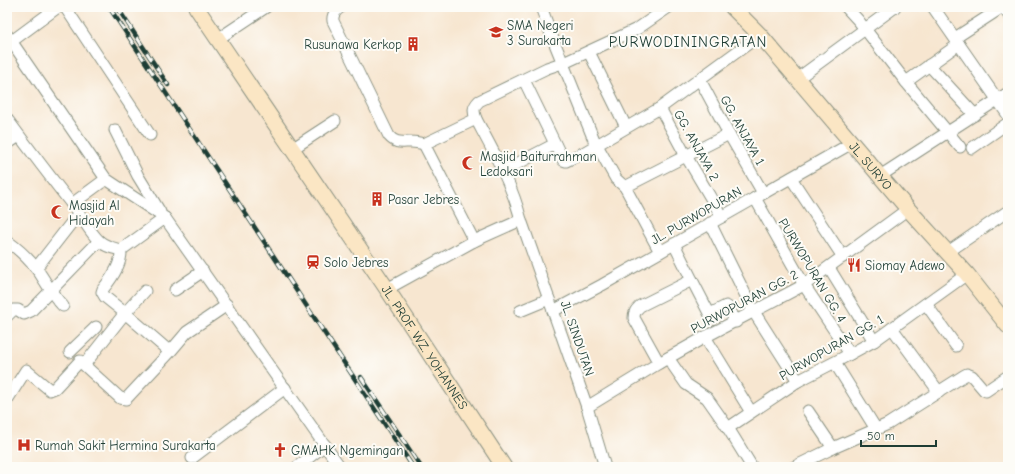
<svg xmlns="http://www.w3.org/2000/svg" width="1015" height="474" font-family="'Comic Neue',sans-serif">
<rect width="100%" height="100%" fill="#fdfcf7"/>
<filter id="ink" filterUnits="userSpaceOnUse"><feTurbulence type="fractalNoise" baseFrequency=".025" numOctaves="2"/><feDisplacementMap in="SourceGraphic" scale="8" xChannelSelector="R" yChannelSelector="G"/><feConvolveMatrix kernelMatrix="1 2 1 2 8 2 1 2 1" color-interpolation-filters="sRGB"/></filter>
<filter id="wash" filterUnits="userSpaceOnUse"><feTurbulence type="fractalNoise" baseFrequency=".012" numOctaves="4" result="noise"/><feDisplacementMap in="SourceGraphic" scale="16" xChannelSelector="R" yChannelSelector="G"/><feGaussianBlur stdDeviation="0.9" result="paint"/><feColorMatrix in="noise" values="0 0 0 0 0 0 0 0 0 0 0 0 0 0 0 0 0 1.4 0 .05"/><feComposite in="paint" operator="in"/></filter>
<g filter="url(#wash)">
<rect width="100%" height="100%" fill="#f7e6d0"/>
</g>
<g filter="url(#ink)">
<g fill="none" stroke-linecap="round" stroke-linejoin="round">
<defs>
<g id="street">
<polyline points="65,7 150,135"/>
<path d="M341 7C336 10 332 15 333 21L389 136C396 144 401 142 411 142 416 142 420 143 424 144L476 119"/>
<polyline points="541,7 551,34 594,140 616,179 625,187 660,252"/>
<polyline points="846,7 858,20 906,82 960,147"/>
<polyline points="933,7 1008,115"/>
<polyline points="7,35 106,179 165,218 340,467"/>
<polyline points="955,38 1001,8 1004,8 1008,14"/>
<polyline points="218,39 266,7"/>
<polyline points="12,41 58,7"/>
<polyline points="589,52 626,127"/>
<polyline points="929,65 975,115"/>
<polyline points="797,79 895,7"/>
<polyline points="524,80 563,160 566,161 583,153 660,108 760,35"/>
<polyline points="700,80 729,134 763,193"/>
<polyline points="906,82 959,44"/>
<polyline points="660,108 686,156 722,217"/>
<path d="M7 119C29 149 51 178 74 207 83 218 89 231 99 241 106 247 113 248 121 250L165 218"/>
<polyline points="115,130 138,176 160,212"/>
<polyline points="7,144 19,136"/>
<polyline points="424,144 474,241"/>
<polyline points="972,148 1008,123"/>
<polyline points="292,149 335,121"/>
<polyline points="503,171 555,144"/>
<polyline points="880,176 1008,93"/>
<polyline points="791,178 843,257"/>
<polyline points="625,187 729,134"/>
<polyline points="755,198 804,285 850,354"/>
<polyline points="72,204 106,179"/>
<polyline points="710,223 754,312 798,381"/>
<path d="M7 241C20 250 30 260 39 272 47 284 53 296 63 306"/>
<path d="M121 250C122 264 112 278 103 289L102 292 105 297 125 313 145 291"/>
<polyline points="948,252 1008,211"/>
<polyline points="40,263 79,213"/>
<polyline points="829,268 874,341"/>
<polyline points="692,280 709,313 712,313 726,306 728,307 736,322"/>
<polyline points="387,289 474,241 521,220"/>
<polyline points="175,290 203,271"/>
<polyline points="926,304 956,346"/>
<polyline points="520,311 549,299"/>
<polyline points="553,311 602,285 852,143"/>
<polyline points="7,316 13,310 18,310 24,314 31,311 99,241"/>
<polyline points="892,328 939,392"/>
<polyline points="705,337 751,412"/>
<polyline points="70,352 96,327"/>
<polyline points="170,352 125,313 84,365 120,398 126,399 170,352 187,332 227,305"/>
<polyline points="668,358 686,384 707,398 728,428 752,467"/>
<path d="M659 363 634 318C634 312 636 310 640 306L692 280 674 244"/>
<polyline points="835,363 876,429"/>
<polyline points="7,400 26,370 50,390 55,388 80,361"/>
<polyline points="587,407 659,363 705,337 804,285 908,209"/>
<polyline points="808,411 833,448"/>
<polyline points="728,428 798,381 837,361 874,341 967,274"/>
<polyline points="192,458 285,388"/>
<polyline points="297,467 325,445"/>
<path d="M605 467 587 407 521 220C512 184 493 151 476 119 473 111 473 107 479 101L547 68 568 61 637 29 669 7"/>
<polyline points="794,467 833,448 888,424 965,375 967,374 972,376 984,390 986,391 1008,376"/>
</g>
<g id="secondary">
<path id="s1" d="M196 7 387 289 504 467"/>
<path id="s2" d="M732 7 760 35 908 209 967 274 1008 326"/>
</g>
</defs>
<use href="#street" stroke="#8b9282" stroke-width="13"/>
<use href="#secondary" stroke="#8b9282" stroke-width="17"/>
<use href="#street" stroke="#fff" stroke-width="11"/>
<use href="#secondary" stroke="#fbe6c4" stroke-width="15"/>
<defs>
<g id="rail">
<polyline points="109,7 413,467"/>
<polyline points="117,7 168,85"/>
<polyline points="361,377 421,467"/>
</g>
</defs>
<use href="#rail" stroke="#1f3d34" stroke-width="4.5"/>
<use href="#rail" stroke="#fdfcf7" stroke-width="3" stroke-dasharray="9" stroke-linecap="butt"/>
</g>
</g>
<defs>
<symbol id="school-bare" viewBox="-9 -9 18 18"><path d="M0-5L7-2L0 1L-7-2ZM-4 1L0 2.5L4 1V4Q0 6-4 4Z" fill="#c8321e" stroke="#fdfcf7" stroke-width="2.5" paint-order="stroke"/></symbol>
<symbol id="building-bare" viewBox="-9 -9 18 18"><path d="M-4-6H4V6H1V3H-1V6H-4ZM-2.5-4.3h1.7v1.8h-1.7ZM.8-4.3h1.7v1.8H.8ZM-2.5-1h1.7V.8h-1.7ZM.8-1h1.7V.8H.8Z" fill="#c8321e" stroke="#fdfcf7" stroke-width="2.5" paint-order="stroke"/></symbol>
<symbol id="mosque-bare" viewBox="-9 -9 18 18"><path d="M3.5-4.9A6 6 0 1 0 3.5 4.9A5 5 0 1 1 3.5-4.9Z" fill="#c8321e" stroke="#fdfcf7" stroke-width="2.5" paint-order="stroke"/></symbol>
<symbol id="station-bare" viewBox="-9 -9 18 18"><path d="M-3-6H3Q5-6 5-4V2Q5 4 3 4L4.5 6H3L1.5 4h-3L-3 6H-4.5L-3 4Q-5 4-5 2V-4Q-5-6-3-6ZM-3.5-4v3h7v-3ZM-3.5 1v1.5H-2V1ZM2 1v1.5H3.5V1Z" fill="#c8321e" stroke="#fdfcf7" stroke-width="2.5" paint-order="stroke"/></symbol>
<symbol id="restaurant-bare" viewBox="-9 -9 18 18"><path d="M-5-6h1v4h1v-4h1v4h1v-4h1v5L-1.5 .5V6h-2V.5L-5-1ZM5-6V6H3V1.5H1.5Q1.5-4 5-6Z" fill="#c8321e" stroke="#fdfcf7" stroke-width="2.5" paint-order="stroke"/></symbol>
<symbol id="hospital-bare" viewBox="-9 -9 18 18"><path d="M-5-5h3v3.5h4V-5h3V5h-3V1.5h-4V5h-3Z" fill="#c8321e" stroke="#fdfcf7" stroke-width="2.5" paint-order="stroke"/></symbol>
<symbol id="church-bare" viewBox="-9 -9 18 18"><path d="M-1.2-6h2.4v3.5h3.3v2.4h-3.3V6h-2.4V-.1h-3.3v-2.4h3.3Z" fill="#c8321e" stroke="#fdfcf7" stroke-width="2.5" paint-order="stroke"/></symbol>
</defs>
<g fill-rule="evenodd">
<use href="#school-bare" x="486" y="22" width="20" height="20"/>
<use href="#building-bare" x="403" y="34" width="20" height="20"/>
<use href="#mosque-bare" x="459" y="153" width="20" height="20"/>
<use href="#building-bare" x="367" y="189" width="20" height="20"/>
<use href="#mosque-bare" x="48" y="202" width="20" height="20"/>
<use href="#station-bare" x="303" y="252" width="20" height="20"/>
<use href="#restaurant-bare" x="844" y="255" width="20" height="20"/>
<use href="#hospital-bare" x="14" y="435" width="20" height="20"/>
<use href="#church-bare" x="270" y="440" width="20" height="20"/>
</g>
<g text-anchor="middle" stroke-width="4" stroke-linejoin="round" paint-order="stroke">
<g font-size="13" fill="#1f3d34" stroke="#fdfcf7" text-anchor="start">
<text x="507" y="30">SMA Negeri<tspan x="507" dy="15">3 Surakarta</tspan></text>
<text x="402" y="49" text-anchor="end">Rusunawa Kerkop</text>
<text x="480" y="161">Masjid Baiturrahman<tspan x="480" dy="15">Ledoksari</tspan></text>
<text x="388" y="204">Pasar Jebres</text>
<text x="69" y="210">Masjid Al<tspan x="69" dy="15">Hidayah</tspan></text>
<text x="324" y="267">Solo Jebres</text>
<text x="865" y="270">Siomay Adewo</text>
<text x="35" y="450">Rumah Sakit Hermina Surakarta</text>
<text x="291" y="455">GMAHK Ngemingan</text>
</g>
<g font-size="13" fill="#1f3d34" stroke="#fdfcf7">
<text transform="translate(743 130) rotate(61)" y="5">GG. ANJAYA 1</text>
<text transform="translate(697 145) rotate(61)" y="5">GG. ANJAYA 2</text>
<text dy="5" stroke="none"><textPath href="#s2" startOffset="211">JL. SURYO</textPath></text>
<text transform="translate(696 215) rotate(-30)" y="5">JL. PURWOPURAN</text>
<text transform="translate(813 270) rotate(59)" y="5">PURWOPURAN GG. 4</text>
<text transform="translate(744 301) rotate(-28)" y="5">PURWOPURAN GG. 2</text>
<text transform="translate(578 338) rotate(71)" y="5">JL. SINDUTAN</text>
<text dy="5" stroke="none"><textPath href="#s1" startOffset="410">JL. PROF. WZ. YOHANNES</textPath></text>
<text transform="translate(831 347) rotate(-30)" y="5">PURWOPURAN GG. 1</text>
</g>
<g font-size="15" letter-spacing="1" fill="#1f3d34" stroke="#fdfcf7">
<text x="688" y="47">PURWODININGRATAN</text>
</g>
</g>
<rect width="1015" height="474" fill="none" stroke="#fdfcf7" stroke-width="24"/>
<path d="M861 440v6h75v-6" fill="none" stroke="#1f3d34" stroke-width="2"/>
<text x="867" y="440" font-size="12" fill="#1f3d34" stroke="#fdfcf7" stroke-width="3" paint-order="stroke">50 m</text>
</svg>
